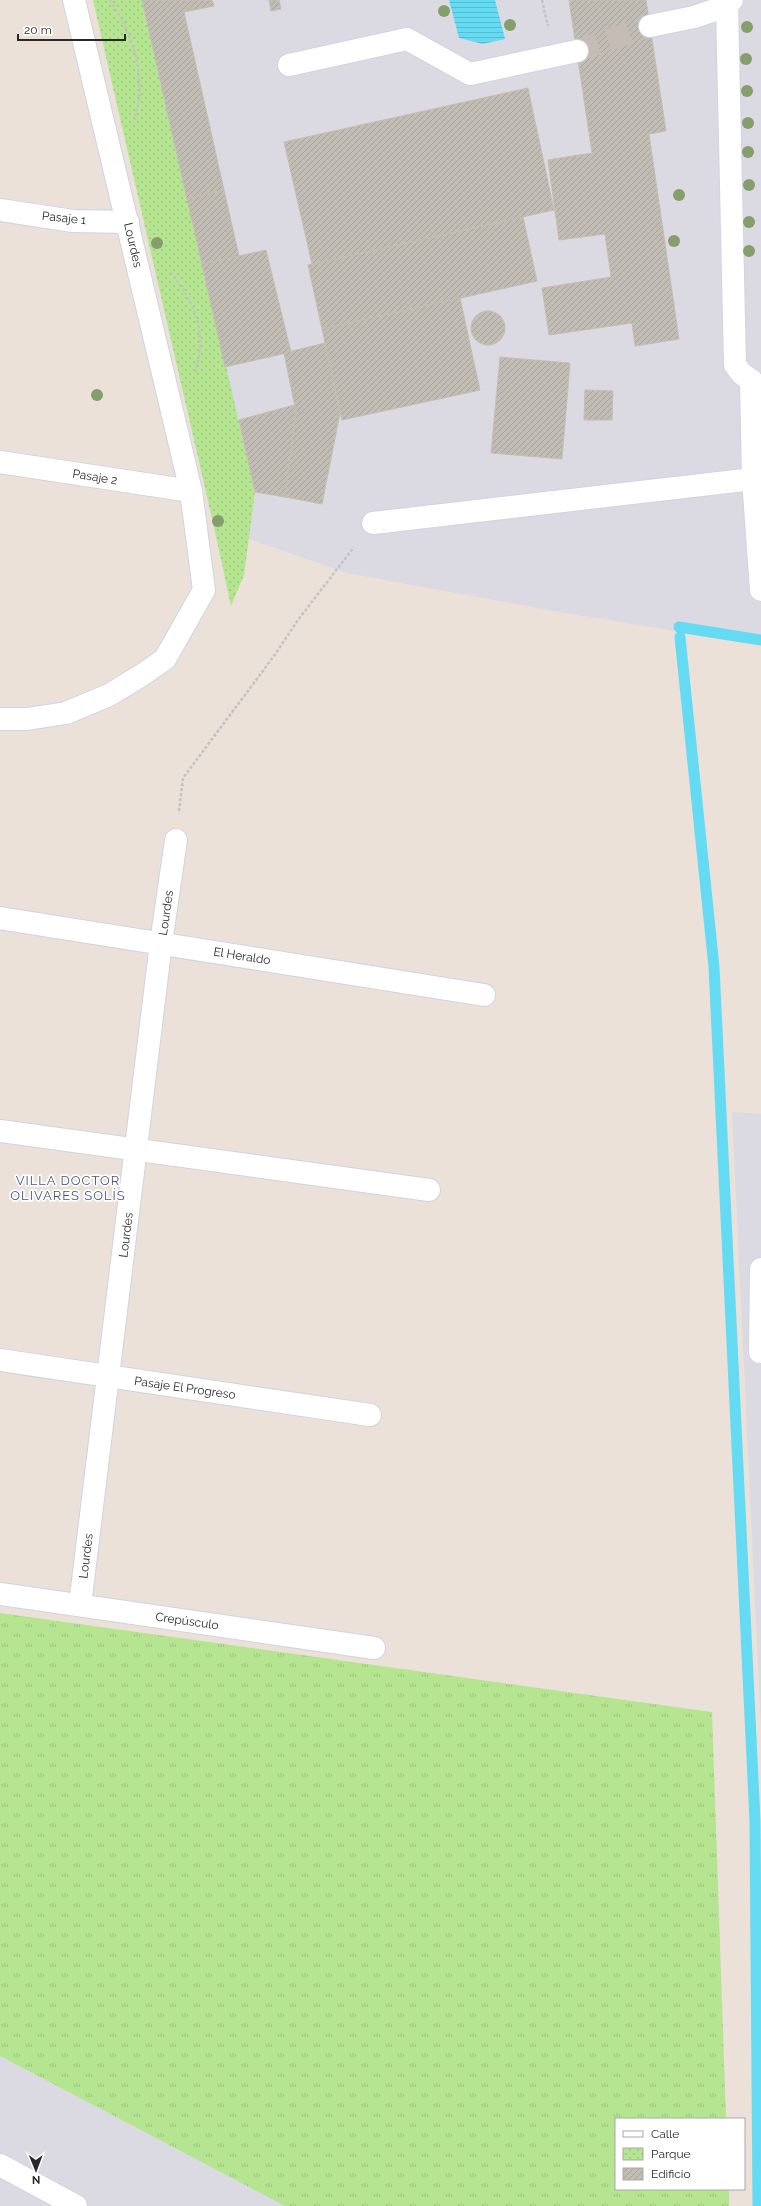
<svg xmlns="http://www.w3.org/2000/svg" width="761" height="2206" font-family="Raleway,sans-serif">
<defs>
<pattern id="grass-tufts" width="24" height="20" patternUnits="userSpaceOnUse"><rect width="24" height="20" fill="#b6e592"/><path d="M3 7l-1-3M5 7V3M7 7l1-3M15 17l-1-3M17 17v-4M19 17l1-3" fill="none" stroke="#9cc47e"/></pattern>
<pattern id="park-dots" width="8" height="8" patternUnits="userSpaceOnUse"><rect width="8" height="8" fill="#b6e592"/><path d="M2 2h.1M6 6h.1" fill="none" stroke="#9cc47e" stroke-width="1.8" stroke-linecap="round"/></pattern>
<pattern id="water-rules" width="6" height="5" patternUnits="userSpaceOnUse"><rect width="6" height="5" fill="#65dbf3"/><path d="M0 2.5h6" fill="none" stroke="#58bcd0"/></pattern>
<pattern id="building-hatch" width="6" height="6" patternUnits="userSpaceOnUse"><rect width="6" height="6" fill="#c2bdb4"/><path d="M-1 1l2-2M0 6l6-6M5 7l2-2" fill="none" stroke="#a7a29b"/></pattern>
</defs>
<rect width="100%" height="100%" fill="#ebe1d8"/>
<g fill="#dbdae3">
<polygon points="93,0 761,0 761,645 559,612 347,573 214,527"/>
<polygon points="732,1112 761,1114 761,1728"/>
<polygon points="0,2056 285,2206 0,2206"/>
</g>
<polygon fill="url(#grass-tufts)" points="0,1613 712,1712 726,2119 616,2119 616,2189 729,2189 729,2206 285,2206 0,2056"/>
<polygon fill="url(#park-dots)" points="93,0 142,0 255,492 244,575 231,606 214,527"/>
<polygon fill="url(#water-rules)" points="449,0 495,0 505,39 483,44 459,38"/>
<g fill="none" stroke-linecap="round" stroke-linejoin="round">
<g stroke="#65dbf3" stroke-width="11">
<polyline points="679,627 761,640"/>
<polyline points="680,637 714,967 755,1821 758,2206"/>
</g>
</g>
<g fill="url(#building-hatch)" stroke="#c6bdb2">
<polygon points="142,0 212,0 214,6 184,12 224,190 187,199"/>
<polygon points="269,0 279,0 281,9 271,11"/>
<polygon points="569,0 646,0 666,131 649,134 679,339 635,346 632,323 549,335 542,288 611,277 605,234 559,240 548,160 592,153"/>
<polygon points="528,88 554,210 312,264 284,142"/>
<polygon points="224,190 239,256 202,264 187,199"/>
<polygon points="523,217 537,281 322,329 308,265"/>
<polygon points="266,250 291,352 225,367 202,264"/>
<polygon points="460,298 480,390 342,420 322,329"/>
<circle cx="488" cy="328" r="17"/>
<polygon points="325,343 340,413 322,504 285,497 296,412 284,353"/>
<polygon points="500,357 570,363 562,459 491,453"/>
<polygon points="585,390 613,391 612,420 584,420"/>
<polygon points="294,405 296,412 285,497 255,492 239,420"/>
</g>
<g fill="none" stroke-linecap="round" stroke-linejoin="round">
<polyline stroke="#c4bcb5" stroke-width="22" stroke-dasharray="22 11" stroke-linecap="butt" points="577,51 650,26"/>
<defs>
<g id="minor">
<polyline points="732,0 727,6 735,365 742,374 751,380"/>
<polyline points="650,26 694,17 727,6 727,0"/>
<polyline points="289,65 407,39 470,74 577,51"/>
<polyline points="0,210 73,221 128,222"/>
<polyline points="0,462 191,491"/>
<polyline points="753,479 761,590"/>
<polyline points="373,523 753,479 751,380"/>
<polyline points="0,719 27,719 66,713 109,695 142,675 165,659 204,590 191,491 74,0"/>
<polyline points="0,918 484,995"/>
<polyline points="0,1131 429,1190"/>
<polyline points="760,1352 761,1269"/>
<polyline points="0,1360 370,1415"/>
<polyline points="0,1594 374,1648"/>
<polyline points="80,1605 161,943 176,840"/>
<polyline points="0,2165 76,2206"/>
</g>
</defs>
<use href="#minor" stroke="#ced4e2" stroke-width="24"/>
<g stroke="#c3c3c3" stroke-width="2.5" stroke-dasharray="3 2" stroke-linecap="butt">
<path d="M110 0C130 31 142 61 139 99 138 106 135 113 135 120"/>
<polyline points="542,0 548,26"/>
<path d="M171 272C196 306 207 330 195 373"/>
<polyline points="179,811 183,778 274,656 298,620 354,547"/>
</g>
<use href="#minor" stroke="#fff" stroke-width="22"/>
</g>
<g fill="#849e6d">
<circle cx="444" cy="11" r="6"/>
<circle cx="510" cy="25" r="6"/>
<circle cx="747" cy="27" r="6"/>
<circle cx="746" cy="59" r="6"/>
<circle cx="747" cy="91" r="6"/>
<circle cx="748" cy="123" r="6"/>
<circle cx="748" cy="152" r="6"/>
<circle cx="749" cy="185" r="6"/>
<circle cx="679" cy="195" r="6"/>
<circle cx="749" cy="222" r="6"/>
<circle cx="674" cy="241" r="6"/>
<circle cx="157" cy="243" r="6"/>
<circle cx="749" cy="251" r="6"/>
<circle cx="97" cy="395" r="6"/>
<circle cx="218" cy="521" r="6"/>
</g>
<g text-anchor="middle" stroke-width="3.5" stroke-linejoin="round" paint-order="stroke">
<g font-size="12" fill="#282828" stroke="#fff">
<text transform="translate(64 218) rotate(6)" y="4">Pasaje 1</text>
<text transform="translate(133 245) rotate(77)" y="4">Lourdes</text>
<text transform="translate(95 477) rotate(9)" y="4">Pasaje 2</text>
<text transform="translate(166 913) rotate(-82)" y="4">Lourdes</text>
<text transform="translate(242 956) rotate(9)" y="4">El Heraldo</text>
<text transform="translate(126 1235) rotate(-83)" y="4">Lourdes</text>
<text transform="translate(185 1388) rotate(8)" y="4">Pasaje El Progreso</text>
<text transform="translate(86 1556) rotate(-83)" y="4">Lourdes</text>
<text transform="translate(187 1621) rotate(8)" y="4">Crepúsculo</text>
</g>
<g font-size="13" letter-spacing="1" fill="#47557a" stroke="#fff">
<text x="68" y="1185">VILLA DOCTOR<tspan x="68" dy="15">OLIVARES SOLÍS</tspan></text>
</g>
</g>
<rect x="615" y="2118" width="130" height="72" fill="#ffffff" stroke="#a9a9a9"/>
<rect x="623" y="2131" width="20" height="6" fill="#ffffff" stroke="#a9a9a9"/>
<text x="651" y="2138" font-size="12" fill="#282828">Calle</text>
<rect x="623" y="2148" width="20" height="12" fill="url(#park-dots)" stroke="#a9a9a9"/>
<text x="651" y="2158" font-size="12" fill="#282828">Parque</text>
<rect x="623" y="2168" width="20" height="12" fill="url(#building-hatch)" stroke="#a9a9a9"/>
<text x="651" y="2178" font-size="12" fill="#282828">Edificio</text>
<g transform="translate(36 2170) rotate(179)" stroke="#ffffff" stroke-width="3" paint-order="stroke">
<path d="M0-3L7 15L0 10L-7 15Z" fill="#282828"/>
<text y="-6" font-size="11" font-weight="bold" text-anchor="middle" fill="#282828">N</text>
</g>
<path d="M18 34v6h107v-6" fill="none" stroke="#282828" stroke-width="2"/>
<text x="24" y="34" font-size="12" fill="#282828" stroke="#ffffff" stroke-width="3" paint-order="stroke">20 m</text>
</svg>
